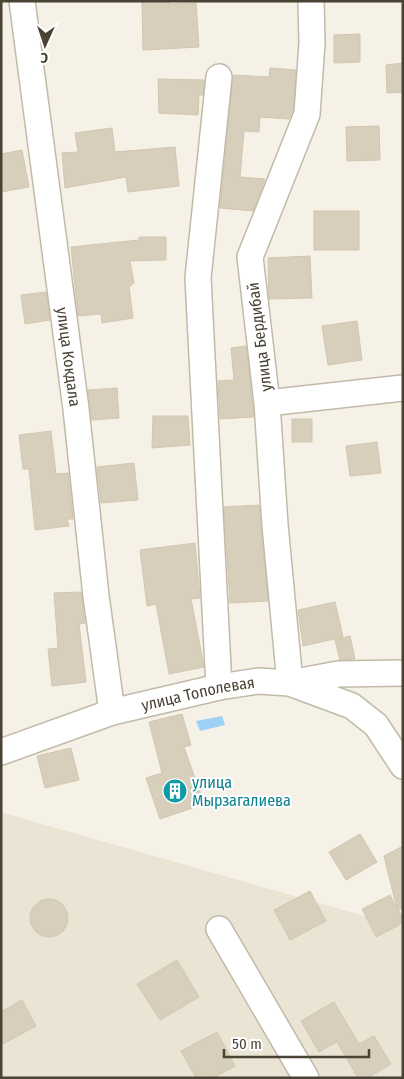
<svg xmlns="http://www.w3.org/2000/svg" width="404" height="1079" font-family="'Fira Sans Condensed',sans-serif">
<rect width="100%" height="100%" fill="#f5f1e7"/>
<polygon fill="#eae4d5" points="3,813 403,927 403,1078 1,1078 1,814"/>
<polygon fill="#9ecff7" points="222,716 225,725 200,731 196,721"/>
<g fill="#d8cebc" stroke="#d3c6ae">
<polygon points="142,1 169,1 170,4 196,3 199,47 143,50"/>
<polygon points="360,34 360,62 334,63 334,35"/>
<polygon points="403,63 403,92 387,93 386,65"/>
<polygon points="270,68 296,70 293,111 289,119 260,117 259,132 244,131 240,177 265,179 253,211 220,208 233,75 269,77"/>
<polygon points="158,79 204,80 203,95 199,95 198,115 159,113"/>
<polygon points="379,126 380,160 347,161 346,127"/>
<polygon points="112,128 115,152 175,147 179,186 128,192 126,177 65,188 62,153 78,152 75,133"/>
<polygon points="22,150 29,187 1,192 1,154"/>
<rect x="314" y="211" width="45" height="39"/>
<polygon points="139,237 166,237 166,260 130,261 134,283 129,287 133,318 102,323 101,314 78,316 71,247 139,240"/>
<polygon points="310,256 312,298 269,299 268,258"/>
<polygon points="46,292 50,320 25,324 21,295"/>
<polygon points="357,321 362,360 328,365 322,326"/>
<polygon points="246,346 254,417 220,419 218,381 234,380 231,348"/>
<polygon points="117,388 119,418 92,420 88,390"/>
<polygon points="153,416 188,416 190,445 152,448"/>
<rect x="292" y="419" width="20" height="23"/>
<polygon points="51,431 56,474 68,473 73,519 67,519 69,526 35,530 29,469 23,469 19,435"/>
<polygon points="377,442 381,473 350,476 346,446"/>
<polygon points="134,463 138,500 101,503 97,467"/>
<polygon points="259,505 268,601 230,603 224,507"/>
<polygon points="195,543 200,598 191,599 204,667 169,674 156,604 147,606 140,550"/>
<polygon points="81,592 85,623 79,624 86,682 52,686 48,649 58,648 54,593"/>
<polygon points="335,602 343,637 303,646 298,610"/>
<polygon points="350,636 355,659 340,660 335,640"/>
<polygon points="182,714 191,745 184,747 204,804 160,819 146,778 162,773 149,722"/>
<polygon points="71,748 79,780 45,788 37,756"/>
<polygon points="360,834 377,862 346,880 329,852"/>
<polygon points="403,846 403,909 398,909 403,919 403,923 376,937 362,909 390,895 397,909 384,856"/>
<polygon points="310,891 326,921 290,940 274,910"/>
<circle cx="49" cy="918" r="19"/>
<polygon points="177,960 199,997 160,1020 137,984"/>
<polygon points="22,1000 36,1026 1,1045 1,1012"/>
<polygon points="334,1002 359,1044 374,1036 391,1064 367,1078 358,1078 337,1042 319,1052 301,1021"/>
<polygon points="217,1032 235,1066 213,1078 196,1078 181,1051"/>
</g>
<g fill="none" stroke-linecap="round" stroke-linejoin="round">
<defs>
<g id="minor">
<path id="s1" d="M22 1 76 409 96 596 112 712"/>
<polyline points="219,77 198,278 219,687"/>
<polyline points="267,403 403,388"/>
<polyline points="290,683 275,525 267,403 250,257 307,114 312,43 311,1"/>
<polyline points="290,683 352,706 376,725 403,766"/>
<path id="s2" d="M1 752 112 712 219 687 258 681 290 683 338 674 403 673"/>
<polyline points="219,929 306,1078"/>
</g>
</defs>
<use href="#minor" stroke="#c2baa9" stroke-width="28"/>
<use href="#minor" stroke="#fff" stroke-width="25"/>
</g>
<defs>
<symbol id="building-disc" viewBox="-11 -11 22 22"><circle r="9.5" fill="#0f9aa8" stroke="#fff"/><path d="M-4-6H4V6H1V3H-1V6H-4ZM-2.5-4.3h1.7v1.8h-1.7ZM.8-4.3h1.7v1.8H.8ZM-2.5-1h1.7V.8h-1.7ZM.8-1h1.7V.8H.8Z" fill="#fff"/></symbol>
</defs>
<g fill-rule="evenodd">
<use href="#building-disc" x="161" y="777" width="28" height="28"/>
</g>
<g text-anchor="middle" stroke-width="4" stroke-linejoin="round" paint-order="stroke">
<g font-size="16" fill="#494235" stroke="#fff">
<text transform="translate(259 337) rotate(-97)" y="6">улица Бердибай</text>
<text dy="6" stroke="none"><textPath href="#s1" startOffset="359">улица Кокдала</textPath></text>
<text dy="6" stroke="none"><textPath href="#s2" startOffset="206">улица Тополевая</textPath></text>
</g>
<g font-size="16" fill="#0d838f" stroke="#fff" text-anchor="start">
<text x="192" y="788">улица<tspan x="192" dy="18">Мырзагалиева</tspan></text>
</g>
</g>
<rect width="404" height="1079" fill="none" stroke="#494235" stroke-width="5"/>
<g transform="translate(45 45) rotate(183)" stroke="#ffffff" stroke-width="4" paint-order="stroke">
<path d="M0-4L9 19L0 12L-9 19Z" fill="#494235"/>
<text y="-8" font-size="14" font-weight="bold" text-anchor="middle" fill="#494235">С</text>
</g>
<path d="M224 1049v8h145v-8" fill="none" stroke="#494235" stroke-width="2.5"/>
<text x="232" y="1049" font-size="15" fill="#494235" stroke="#ffffff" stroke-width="4" paint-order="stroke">50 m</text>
</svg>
